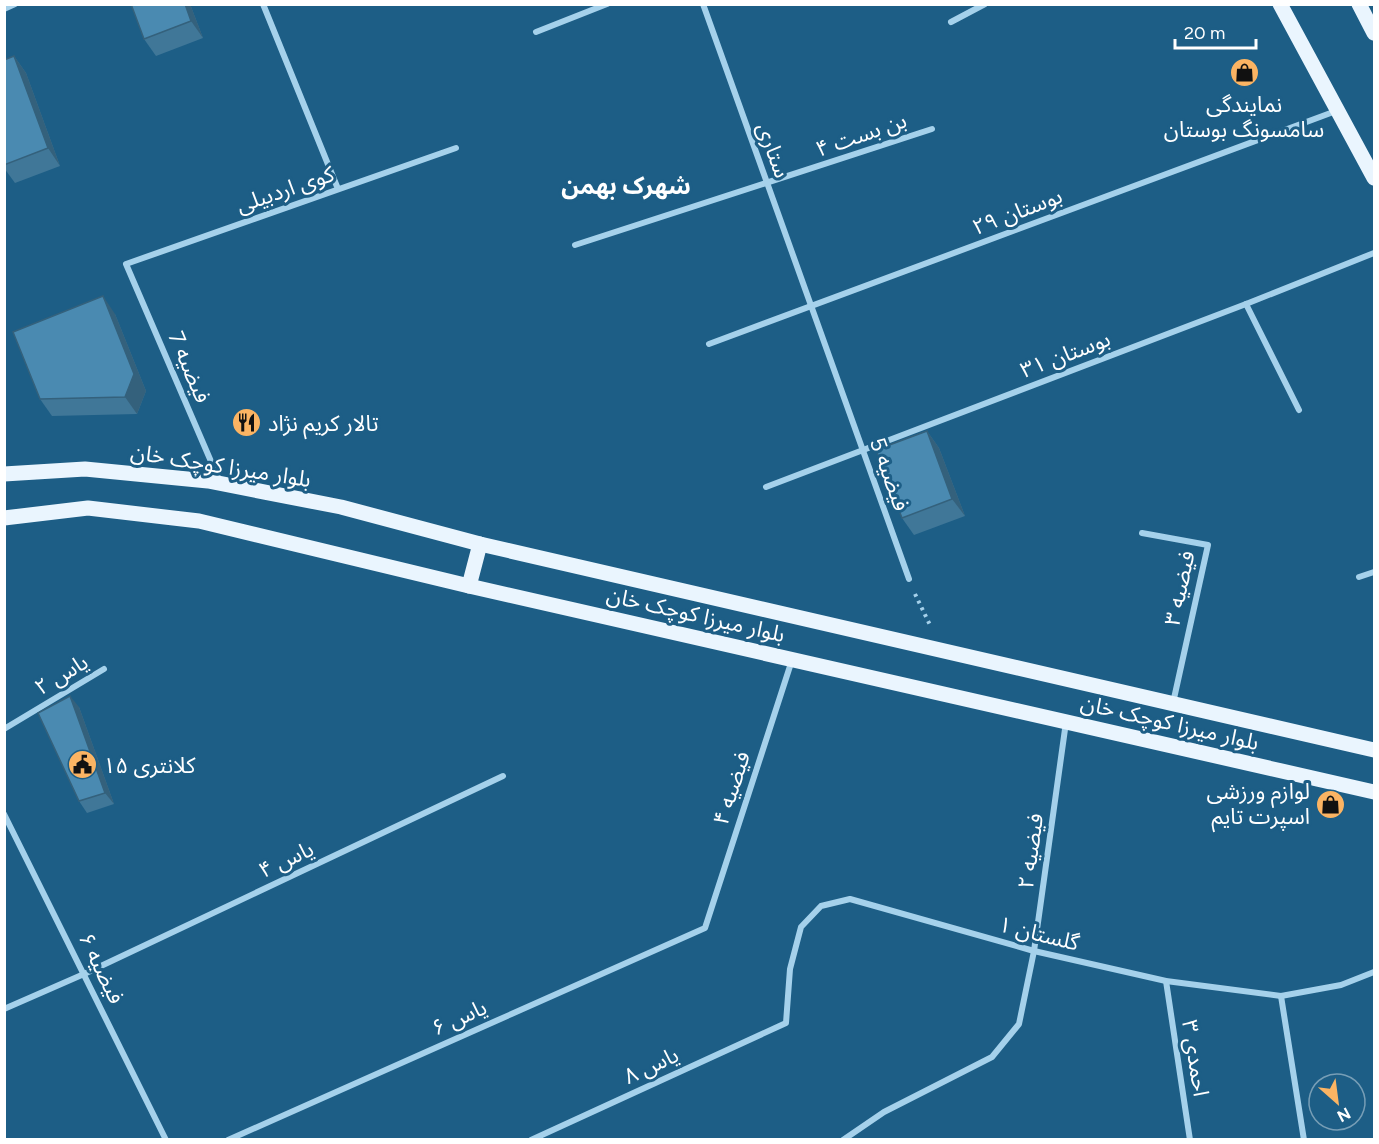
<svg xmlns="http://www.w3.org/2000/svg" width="1379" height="1144" font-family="Figtree,'Noto Sans Arabic',sans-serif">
<rect width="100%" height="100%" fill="#1d5e86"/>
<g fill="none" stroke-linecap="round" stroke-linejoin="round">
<polyline stroke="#a5d1eb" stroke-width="4" stroke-dasharray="3 4.5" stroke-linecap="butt" points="915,594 930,625"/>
<g stroke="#a5d1eb" stroke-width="6">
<polyline points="263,4 338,189"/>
<polyline points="703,4 909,579"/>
<polyline points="4,9 15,4"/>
<polyline points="951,22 985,4"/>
<polyline points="536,32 607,4"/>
<polyline points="575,245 932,129"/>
<polyline points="1246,304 1299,410"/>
<polyline points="709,344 1336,111"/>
<polyline points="219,480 126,264 456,148"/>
<polyline points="766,487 1246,304 1374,253"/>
<polyline points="1142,533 1208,545 1173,703"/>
<polyline points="1359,577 1374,572"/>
<polyline points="4,729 104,669"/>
<polyline points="4,814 166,1140"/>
<polyline points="1166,981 1190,1140"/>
<polyline points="1281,996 1304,1140"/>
<polyline points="4,1009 84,974 503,776"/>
<polyline points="228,1140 705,928 792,660"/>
<polyline points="531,1140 786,1023 790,969 801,927 821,906 850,899 1034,951 1166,981 1281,996 1341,985 1374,972"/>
<polyline points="843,1140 884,1112 992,1057 1019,1024 1034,951 1066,722"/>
</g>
<g stroke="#eaf5fe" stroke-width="15">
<polyline points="1280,4 1374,178"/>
<polyline points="1359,4 1374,33"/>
<polyline points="4,474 85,469 208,481 341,507 480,544 1374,750"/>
<polyline points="4,518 88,508 199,521 469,586 1374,792"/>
<polyline points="469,586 480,544"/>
</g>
</g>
<g fill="#407798">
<polygon points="131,4 190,4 203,38 156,56 144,39"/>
<polygon points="14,56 26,73 60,166 15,183 4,168"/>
<polygon points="115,314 146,391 137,414 52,416 40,399"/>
<polygon points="927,431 939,448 965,516 914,535 902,518"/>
<polygon points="79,707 114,804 87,813 79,801"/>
</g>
<g fill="#34617c">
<polygon points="185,4 190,4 203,38 191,21"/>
<polygon points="14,56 26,73 60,166 48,148"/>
<polygon points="103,296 115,314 146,391 137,414 125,397"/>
<polygon points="927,431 939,448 965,516 952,499"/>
<polygon points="70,696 79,707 114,804 105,793"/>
</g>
<g fill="#4a8ab1" stroke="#34617c" stroke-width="1.5">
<polygon points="131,4 185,4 191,21 144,39"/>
<polygon points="14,56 48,148 4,165 4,60"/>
<polygon points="103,296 134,374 125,397 40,399 13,332"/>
<polygon points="927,431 952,499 902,518 876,450"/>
<polygon points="70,696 105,793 79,801 38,713"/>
</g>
<defs>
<symbol id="shop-disc" viewBox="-11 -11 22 22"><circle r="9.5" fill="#fbb463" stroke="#1d5e86"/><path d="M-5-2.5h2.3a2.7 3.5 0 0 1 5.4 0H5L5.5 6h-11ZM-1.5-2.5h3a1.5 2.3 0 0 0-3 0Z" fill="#111"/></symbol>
<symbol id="restaurant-disc" viewBox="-11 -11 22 22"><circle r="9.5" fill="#fbb463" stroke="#1d5e86"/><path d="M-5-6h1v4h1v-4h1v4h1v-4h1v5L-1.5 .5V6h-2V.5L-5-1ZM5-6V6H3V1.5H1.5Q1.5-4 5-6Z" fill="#111"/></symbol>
<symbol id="civic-disc" viewBox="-11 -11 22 22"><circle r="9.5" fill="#fbb463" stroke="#1d5e86"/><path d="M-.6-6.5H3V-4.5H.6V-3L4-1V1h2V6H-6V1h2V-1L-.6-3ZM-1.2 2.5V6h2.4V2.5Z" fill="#111"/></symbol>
</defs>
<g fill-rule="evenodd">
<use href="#shop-disc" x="1228" y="56" width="33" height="33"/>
<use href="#restaurant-disc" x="230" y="406" width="33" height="33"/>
<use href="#civic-disc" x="66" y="748" width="33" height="33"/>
<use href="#shop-disc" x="1314" y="788" width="33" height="33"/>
</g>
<g text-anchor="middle" stroke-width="6" stroke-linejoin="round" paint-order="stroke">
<g font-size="22" fill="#fff" stroke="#1d5e86" text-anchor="start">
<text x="1244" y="112" text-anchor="middle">نمایندگی<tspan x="1244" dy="25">سامسونگ بوستان</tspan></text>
<text x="268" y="431">تالار کریم نژاد</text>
<text x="103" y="773">کلانتری ۱۵</text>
<text x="1310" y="799" text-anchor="end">لوازم ورزشی<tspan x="1310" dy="25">اسپرت تایم</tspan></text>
</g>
<g font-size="22" fill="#fff" stroke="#1d5e86">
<text transform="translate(861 134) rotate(-19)" y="8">بن بست ۴</text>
<text transform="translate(774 150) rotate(70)" y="8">ستاری</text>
<text transform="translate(285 189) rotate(-19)" y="8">کوی اردبیلی</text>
<text transform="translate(1017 211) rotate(-21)" y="8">بوستان ۲۹</text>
<text transform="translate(1065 354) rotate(-21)" y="8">بوستان ۳۱</text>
<text transform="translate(190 367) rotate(67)" y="8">فیضیه 7</text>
<text transform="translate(221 465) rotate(9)" y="8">بلوار میرزا کوچک خان</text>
<text transform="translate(890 474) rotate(70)" y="8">فیضیه 5</text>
<text transform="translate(1179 588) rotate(-78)" y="8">فیضیه ۳</text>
<text transform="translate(696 614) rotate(13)" y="8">بلوار میرزا کوچک خان</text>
<text transform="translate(61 674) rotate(-31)" y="8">یاس ۲</text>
<text transform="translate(1170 722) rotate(13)" y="8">بلوار میرزا کوچک خان</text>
<text transform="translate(731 788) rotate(-72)" y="8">فیضیه ۴</text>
<text transform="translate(1030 851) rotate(-82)" y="8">فیضیه ۲</text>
<text transform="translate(286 859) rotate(-25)" y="8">یاس ۴</text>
<text transform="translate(1039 933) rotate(14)" y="8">گلستان ۱</text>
<text transform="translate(102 968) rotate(64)" y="8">فیضیه ۶</text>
<text transform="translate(459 1017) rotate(-24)" y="8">یاس ۶</text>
<text transform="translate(1196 1058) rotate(81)" y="8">احمدی ۳</text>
<text transform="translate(651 1065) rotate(-25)" y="8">یاس ۸</text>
</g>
<g font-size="24" font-weight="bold" fill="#fff" stroke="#1d5e86">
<text x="626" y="194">شهرک بهمن</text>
</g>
</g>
<rect width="1379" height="1144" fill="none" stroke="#ffffff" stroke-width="12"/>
<g transform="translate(1337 1102) rotate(152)"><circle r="28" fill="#1d5e86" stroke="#779eb6" stroke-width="1.5"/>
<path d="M0-4.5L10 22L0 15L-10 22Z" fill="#fbb463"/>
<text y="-9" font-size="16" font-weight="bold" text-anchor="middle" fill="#ffffff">N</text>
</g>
<path d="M1175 39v9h81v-9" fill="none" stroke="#ffffff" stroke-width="3"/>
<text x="1184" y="39" font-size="18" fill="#ffffff" stroke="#1d5e86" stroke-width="4.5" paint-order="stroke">20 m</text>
</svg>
